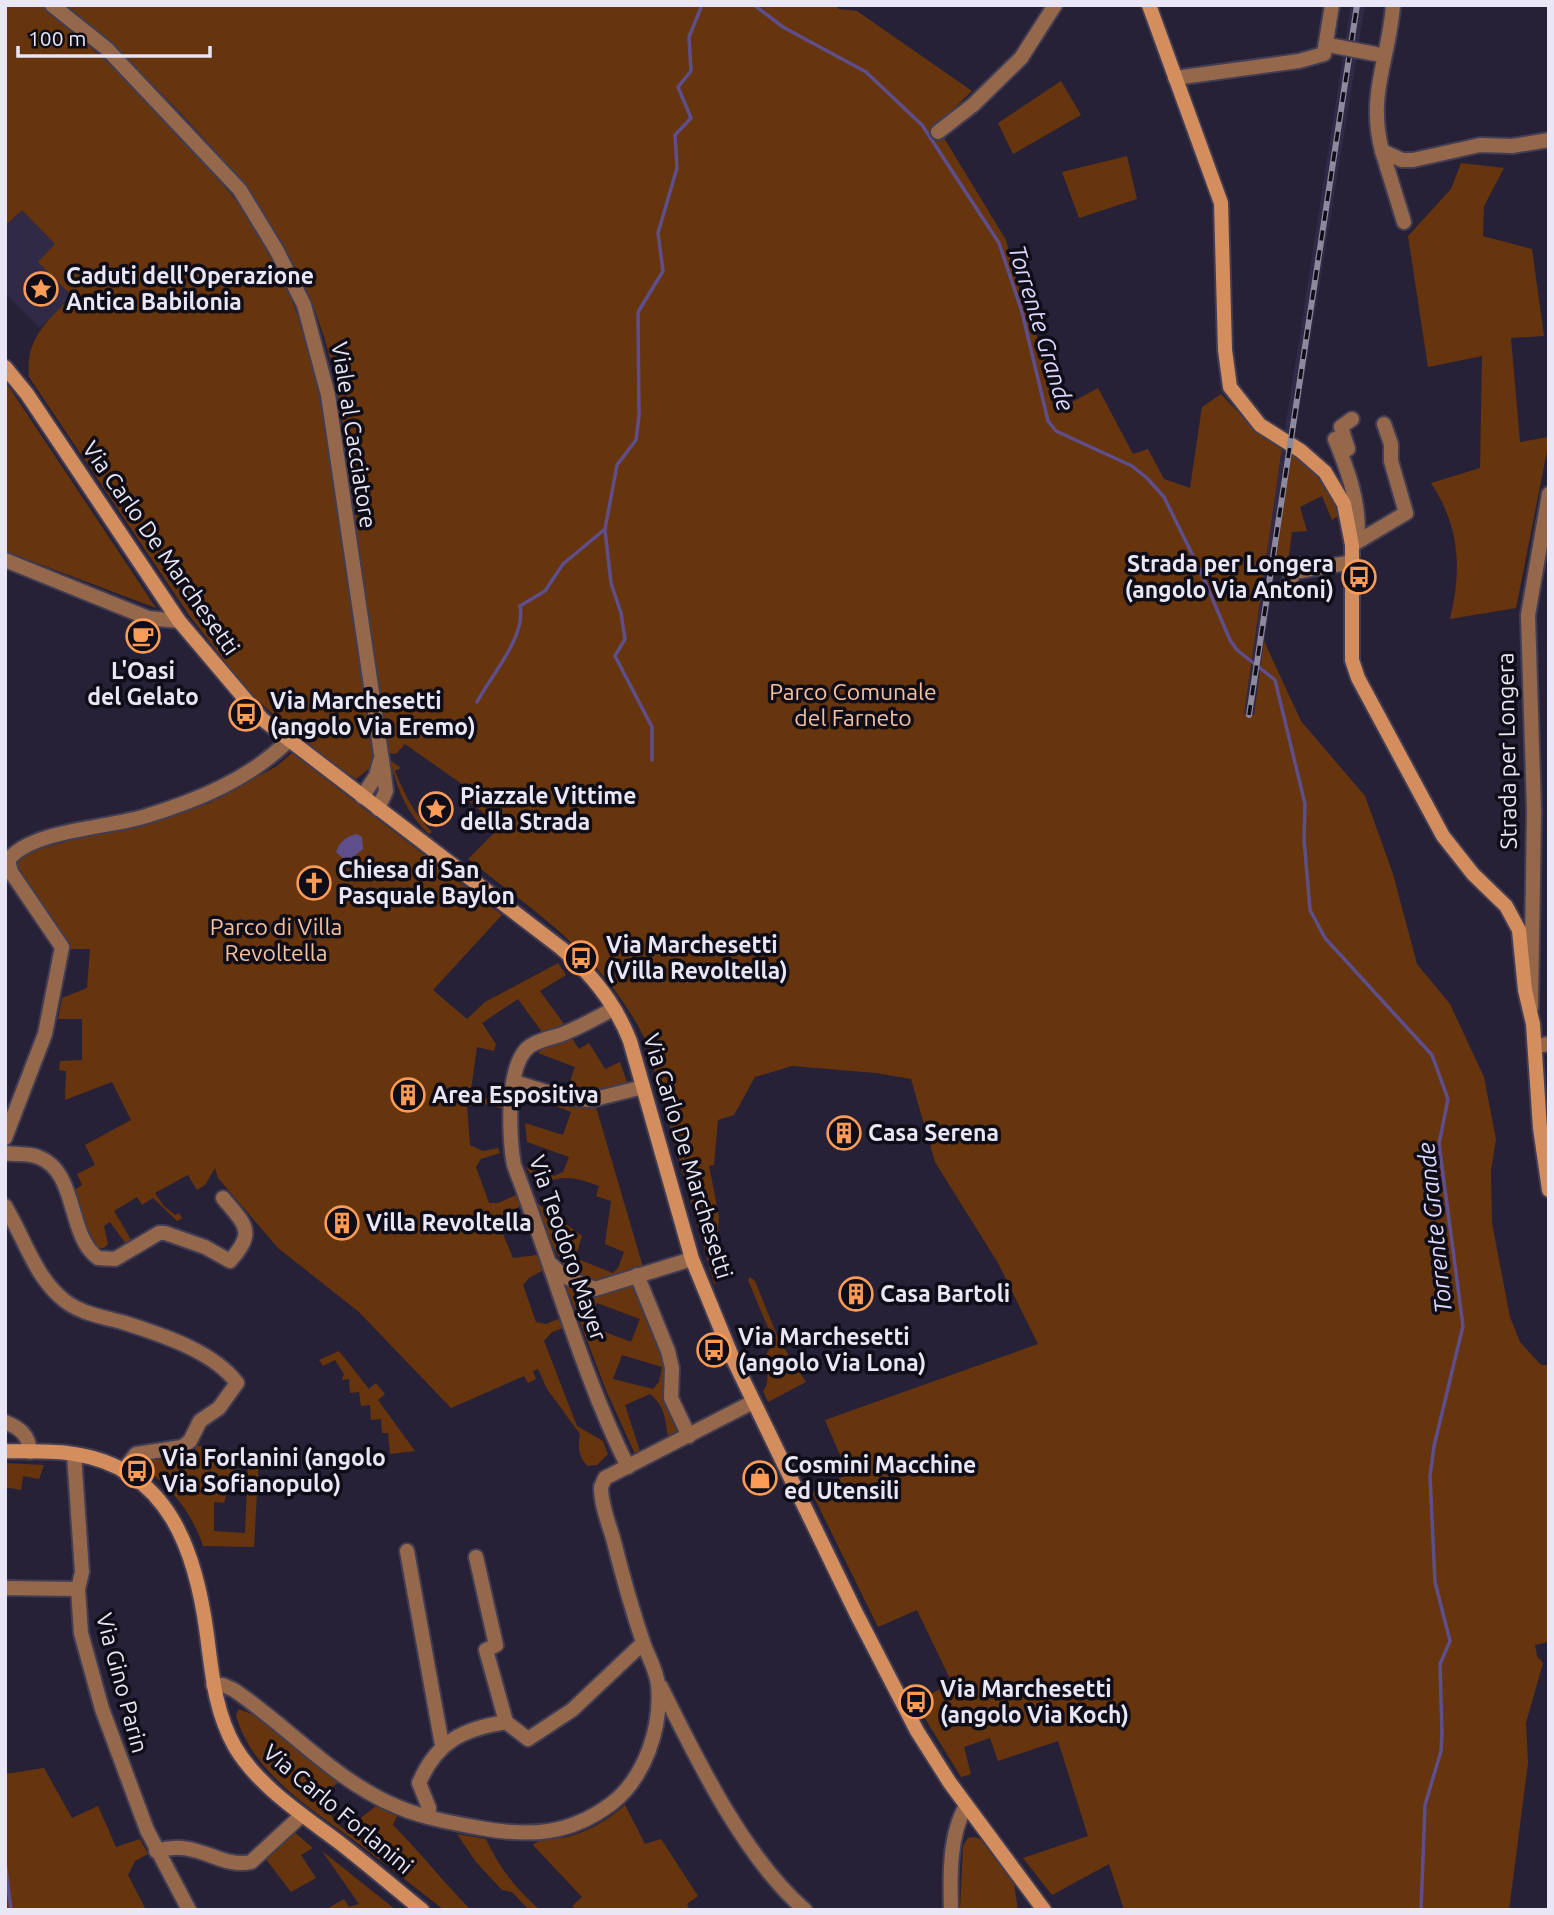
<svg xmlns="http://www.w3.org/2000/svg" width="1554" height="1915" font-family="Ubuntu,sans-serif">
<rect width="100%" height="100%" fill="#272138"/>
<g fill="#312a47">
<polygon points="1351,5 1365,5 1295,436 1285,430"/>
<polygon points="22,209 55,244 39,262 72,296 40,328 5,293 5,221 8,223"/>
<polygon points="1282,447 1292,453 1254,716 1244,714"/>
</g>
<g fill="#66350e" fill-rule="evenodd">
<path d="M5 5H41L118 71 193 151 241 206 284 281 308 341 322 410 373 752 370 768 356 779 301 741 247 690 189 615 29 377C25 339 47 321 72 296L38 262 55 244 22 210 8 223 5 221Z"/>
<path d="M63 5H835L839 9 857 11 972 91 941 121 944 138 1006 240 1018 285 1063 407 1098 388 1133 454 1148 449 1164 479 1190 488 1202 407 1221 394 1253 428 1282 447 1244 714 1254 715 1264 641 1301 721 1365 796 1393 874 1417 964 1450 1004 1484 1077 1496 1139 1491 1171 1492 1223 1510 1317 1520 1342 1541 1365H1549V1635L1548 1642 1535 1645 1537 1656 1543 1663 1526 1723 1528 1763 1509 1910H1124L1109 1864 1052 1895 1023 1858 1088 1836 1058 1741 998 1761 990 1738 964 1747 971 1774 961 1777 915 1702 952 1683 917 1610 878 1627 812 1493 848 1474 825 1420 1038 1344 998 1263 935 1162 911 1079 876 1073 792 1066 755 1077 734 1115 718 1120 714 1165 709 1166 719 1216 715 1287 646 1041C604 956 540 916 468 859L496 831 486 815 464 797 469 789 405 744 396 754 388 753C362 632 359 506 336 385 308 228 181 103 63 5Z"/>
<polygon points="1061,81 1081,115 1013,154 998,123"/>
<polygon points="1127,156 1137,199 1079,218 1062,172"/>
<path d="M1461 163 1504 168 1484 206 1483 236 1532 249 1544 336 1511 338 1520 442 1549 437V441L1516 608 1450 619C1462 569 1460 527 1431 483L1480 468 1482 356 1428 367 1408 236 1451 189Z"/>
<polygon points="5,383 9,387 156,608 5,551"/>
<path d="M1292 453C1313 471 1331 487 1342 513L1332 520 1322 496 1300 507 1307 531 1292 532 1287 569 1274 570Z"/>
<path d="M292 753 502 915 433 990 467 1019 485 1002 558 963 566 975 540 991 564 1024 542 1032 518 999 482 1023 496 1044 494 1051 477 1047 471 1090 487 1099 504 1100 502 1109 490 1104 467 1106 470 1145 483 1151 498 1148 500 1153 481 1159 476 1167 489 1203H498L516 1195 521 1206 503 1215 498 1222 513 1258 537 1255 545 1269 529 1278 523 1285 536 1322 546 1324 558 1319 563 1328 552 1332 544 1341 577 1426 603 1441 608 1454 597 1465 588 1466C578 1457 578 1447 580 1434L547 1389 538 1369 533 1371 536 1379 528 1383 524 1376 451 1408 359 1312 278 1248 218 1178 215 1168 205 1185 197 1190 188 1175 155 1193 164 1206 175 1215 179 1213 182 1218 177 1221 153 1198 142 1205 137 1197 114 1211 132 1241 126 1244 110 1222 104 1226 108 1244 104 1248H96L71 1192 82 1185 77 1174 95 1165 85 1145 131 1120 112 1082 65 1100 66 1071 59 1070 60 1061 82 1060V1019H58L62 998 87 988 90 949H69L15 868 17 858 24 853 207 804 277 766Z"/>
<path d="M390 760 401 768 395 771C404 793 414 814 432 832L429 834C407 814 397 789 390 760Z"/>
<polygon points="571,1037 579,1049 589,1043 605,1069 620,1062 628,1085 594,1093 567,1090 575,1067 538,1053 544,1047"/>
<path d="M527 1095 596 1107 643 1267C629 1271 610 1282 596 1282 559 1283 547 1229 537 1203L582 1236 575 1258 613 1273 618 1268 624 1252 605 1244 611 1201 596 1196 599 1186C575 1177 562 1174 539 1186L526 1167 554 1176 563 1172 569 1157 527 1142 525 1123 563 1135 571 1112Z"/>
<path d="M750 1277 755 1281 779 1340 806 1382 768 1402 763 1391C771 1380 767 1373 762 1361L774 1342 748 1280Z"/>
<path d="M565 1283 601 1296 633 1284 664 1363 662 1397 677 1431 668 1436C665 1419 665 1406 650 1394L625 1405 640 1451 635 1454 606 1390ZM597 1303 640 1319 631 1342 587 1325ZM622 1355 662 1367 659 1382 653 1389 613 1379Z"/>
<polygon points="339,1351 369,1389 376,1383 385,1394 378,1400 415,1451 390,1454 388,1433 382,1433 381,1419 371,1420 370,1405 361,1406 359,1392 350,1393 349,1379 342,1380 344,1374 335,1360 323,1366 319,1360"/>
<path d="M195 1445 225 1451 238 1461 237 1484 229 1483 224 1503 214 1502V1531L245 1533 248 1462 259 1457 254 1547 203 1546C192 1512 169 1484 140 1465V1459L187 1447 189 1457 196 1456Z"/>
<polygon points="5,1463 44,1465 39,1479 23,1476 21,1490 5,1487"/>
<path d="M239 1709 256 1716 339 1782 319 1796 336 1823 345 1830 376 1806 397 1816 393 1825C421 1853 443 1882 471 1910H444C417 1889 391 1868 364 1848 318 1813 252 1775 236 1715Z"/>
<polygon points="44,1768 72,1818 98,1806 116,1847 140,1839 148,1854 135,1861 128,1875 146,1910 5,1910 5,1774"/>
<path d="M625 1805 645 1844 661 1839 698 1896 687 1904 690 1910H576L572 1906 582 1897 533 1845C543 1836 558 1840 571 1836 591 1830 609 1819 625 1805Z"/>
<polygon points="293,1831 313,1848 301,1855 316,1878 291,1892 266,1859"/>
<path d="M457 1834 486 1839C499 1868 517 1890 540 1910H529L512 1892 502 1890 476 1862Z"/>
<polygon points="974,1837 980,1839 1014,1883 1018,1910 960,1910 963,1846 968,1838"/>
<polygon points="322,1851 396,1910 325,1910 344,1899 349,1907 359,1904"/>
</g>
<path fill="#5e4e8c" d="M357 834 362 837 363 849 347 862 336 852C340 841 347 836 357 834Z"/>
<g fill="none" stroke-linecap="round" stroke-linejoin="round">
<g stroke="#5e4e8c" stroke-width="3.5">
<polyline points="754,5 783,27 866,72 922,125 999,243 1022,312 1048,421 1056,431 1132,466 1147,478 1164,497 1201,572 1230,640 1237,650 1275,680 1305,804 1304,839 1310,910 1325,938 1432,1055 1448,1099 1439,1144 1463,1326 1434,1446 1430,1476 1435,1582 1450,1641 1440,1664 1442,1734 1441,1751 1425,1805 1421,1910"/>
<polyline points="605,530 611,583 621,613 625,639 615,656 652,727 652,760"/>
<path d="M477 702C492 674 526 637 520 606L545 591 563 564 605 529 617 465 636 440 639 416 638 312 663 271 658 233 677 168 675 135 691 118 678 87 691 71 689 37 702 5"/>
<polyline points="5,1862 11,1910"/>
</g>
<defs>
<g id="street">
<polyline points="52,5 107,49 240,190 277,251 304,305 328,395 384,774 386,791 378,809"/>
<path d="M1393 5C1389 60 1367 94 1382 151L1402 160H1413L1480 145 1512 146 1549 140"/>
<polyline points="1175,78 1299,61 1324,54 1332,5"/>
<polyline points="938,132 973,105 1021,58 1055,5"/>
<polyline points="1382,151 1404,222"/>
<path d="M1335 439C1348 471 1361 505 1357 541"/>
<polyline points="1348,449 1341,427 1352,419"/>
<polyline points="1352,545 1406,513 1391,461 1391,444 1384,424"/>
<polyline points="5,560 148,618 179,621"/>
<polyline points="1287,588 1294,572 1353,562"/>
<polyline points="362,797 376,776 380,761"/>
<polyline points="1531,1008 1534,811 1528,615 1549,494"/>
<path d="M613 1009C596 1018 579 1028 560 1035 550 1038 539 1040 530 1046 505 1064 509 1139 514 1165 553 1266 580 1370 628 1467"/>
<polyline points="1535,1046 1549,1044"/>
<polyline points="514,1082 567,1098 591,1100 643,1087"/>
<path d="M5 1138 45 1034 62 947 11 872 8 860C32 830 106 828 143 817 196 801 248 780 288 741"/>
<path d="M5 1153C16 1155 28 1153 38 1157 78 1171 67 1236 98 1258L115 1259 159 1233H165L205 1247 230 1261C256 1231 246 1226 223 1198"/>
<path d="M5 1206C24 1237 35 1278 65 1301 82 1314 104 1317 125 1323 162 1335 213 1351 237 1383L219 1408 200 1421 190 1441 182 1447 136 1454 123 1471"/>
<polyline points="552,1265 563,1276 595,1289 692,1259"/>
<polyline points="637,1275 668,1351 672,1368 671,1398 689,1436"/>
<path d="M5 1422C20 1428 29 1435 30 1452"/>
<polyline points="74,1454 82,1572 78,1589 81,1633 102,1709 147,1830 189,1910"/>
<polyline points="407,1551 442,1745"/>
<polyline points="476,1557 496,1645 486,1650 506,1722"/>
<polyline points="5,1588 78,1589"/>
<path d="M213 1685H223L234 1690C290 1728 335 1781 398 1807 424 1818 453 1823 480 1828 530 1837 569 1835 611 1804 645 1778 662 1727 658 1685 657 1672 649 1658 644 1645 632 1610 622 1574 613 1538 608 1522 601 1504 601 1487L605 1478 753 1402"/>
<path d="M661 1687C696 1758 745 1859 805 1910"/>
<path d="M428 1816 429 1808 419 1783C437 1741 463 1729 506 1722L528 1739 572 1710 643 1643"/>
<path d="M156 1851C199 1838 218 1869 251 1862L302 1815"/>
<path d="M951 1910C950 1877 949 1835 966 1806"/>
</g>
<g id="secondary">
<polyline points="1149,5 1221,203 1225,350 1230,387 1260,425 1301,451 1325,472 1344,504 1352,545 1352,660 1358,678 1443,836 1473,874 1506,906 1519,930 1525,990 1533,1024 1540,1128 1549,1190"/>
<path d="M5 367 27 394 179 621 262 719 561 948C591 973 616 1005 630 1041L692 1259 733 1359 856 1613 917 1731 950 1783 1044 1910"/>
<path d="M5 1451C28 1452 52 1450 74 1454 169 1468 196 1552 207 1635 212 1674 215 1712 235 1747 259 1787 303 1815 340 1843 368 1865 395 1888 422 1910"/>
</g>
</defs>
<use href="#street" stroke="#423d52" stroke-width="18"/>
<use href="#secondary" stroke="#423d52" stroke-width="18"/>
<use href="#street" stroke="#95684b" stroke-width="14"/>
<use href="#secondary" stroke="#d48d5d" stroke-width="14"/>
<defs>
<polyline id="rail" points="1249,715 1357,5"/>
</defs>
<use href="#rail" stroke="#8e899c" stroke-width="6"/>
<use href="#rail" stroke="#0f0d17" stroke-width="3.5" stroke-dasharray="10" stroke-linecap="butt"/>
<defs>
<polyline id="street-bridge" points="1334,46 1376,54"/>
</defs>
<use href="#street-bridge" stroke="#423d52" stroke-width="18" stroke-linecap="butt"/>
<use href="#street-bridge" stroke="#95684b" stroke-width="14"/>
</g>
<defs>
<symbol id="sight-ring" viewBox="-11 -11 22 22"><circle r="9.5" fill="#0f0d17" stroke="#fd9c56" stroke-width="1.5"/><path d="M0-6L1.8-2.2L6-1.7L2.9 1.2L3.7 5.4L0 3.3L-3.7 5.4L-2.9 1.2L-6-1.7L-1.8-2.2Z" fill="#fd9c56"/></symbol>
<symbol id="bus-ring" viewBox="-11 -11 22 22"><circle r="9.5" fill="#0f0d17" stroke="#fd9c56" stroke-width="1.5"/><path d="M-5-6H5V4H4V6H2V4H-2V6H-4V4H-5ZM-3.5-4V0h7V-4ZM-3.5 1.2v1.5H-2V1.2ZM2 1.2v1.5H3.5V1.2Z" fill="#fd9c56"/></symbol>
<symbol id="cafe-ring" viewBox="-11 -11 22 22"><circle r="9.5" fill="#0f0d17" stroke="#fd9c56" stroke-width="1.5"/><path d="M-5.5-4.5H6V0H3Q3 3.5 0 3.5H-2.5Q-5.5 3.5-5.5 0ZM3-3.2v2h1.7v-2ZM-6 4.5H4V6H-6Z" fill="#fd9c56"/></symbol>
<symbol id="church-ring" viewBox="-11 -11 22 22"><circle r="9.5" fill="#0f0d17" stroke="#fd9c56" stroke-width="1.5"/><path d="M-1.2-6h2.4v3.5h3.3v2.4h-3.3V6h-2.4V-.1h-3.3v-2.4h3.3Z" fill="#fd9c56"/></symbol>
<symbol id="building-ring" viewBox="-11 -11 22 22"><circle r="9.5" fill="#0f0d17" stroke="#fd9c56" stroke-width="1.5"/><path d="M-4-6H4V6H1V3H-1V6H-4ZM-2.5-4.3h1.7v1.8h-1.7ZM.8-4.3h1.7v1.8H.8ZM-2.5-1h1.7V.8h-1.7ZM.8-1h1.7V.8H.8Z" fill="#fd9c56"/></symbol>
<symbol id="shop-ring" viewBox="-11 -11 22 22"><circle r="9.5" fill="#0f0d17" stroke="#fd9c56" stroke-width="1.5"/><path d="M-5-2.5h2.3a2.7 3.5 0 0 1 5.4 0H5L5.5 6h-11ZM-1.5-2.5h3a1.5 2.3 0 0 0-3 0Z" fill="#fd9c56"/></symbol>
</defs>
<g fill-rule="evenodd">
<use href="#sight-ring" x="22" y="270" width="38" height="38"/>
<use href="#bus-ring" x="1340" y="558" width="38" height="38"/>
<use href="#cafe-ring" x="124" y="617" width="38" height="38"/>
<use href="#bus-ring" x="227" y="695" width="38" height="38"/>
<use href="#sight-ring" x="417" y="790" width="38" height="38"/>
<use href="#church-ring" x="295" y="864" width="38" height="38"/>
<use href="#bus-ring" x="562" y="939" width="38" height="38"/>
<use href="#building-ring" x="389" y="1076" width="38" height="38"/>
<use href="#building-ring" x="825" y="1114" width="38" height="38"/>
<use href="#building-ring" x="323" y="1204" width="38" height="38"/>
<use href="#building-ring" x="837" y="1275" width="38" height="38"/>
<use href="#bus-ring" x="695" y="1331" width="38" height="38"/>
<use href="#bus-ring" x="118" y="1452" width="38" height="38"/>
<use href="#shop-ring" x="741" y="1459" width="38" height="38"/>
<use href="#bus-ring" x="897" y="1683" width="38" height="38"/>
</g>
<g text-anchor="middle" stroke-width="7" stroke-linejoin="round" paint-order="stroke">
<g font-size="23" font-weight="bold" fill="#e9e6f5" stroke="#0f0d17" text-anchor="start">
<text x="66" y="284">Caduti dell'Operazione<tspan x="66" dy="26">Antica Babilonia</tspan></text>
<text x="1334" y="572" text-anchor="end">Strada per Longera<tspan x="1334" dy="26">(angolo Via Antoni)</tspan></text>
<text x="143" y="679" text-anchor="middle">L'Oasi<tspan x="143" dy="26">del Gelato</tspan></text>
<text x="270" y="709">Via Marchesetti<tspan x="270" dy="26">(angolo Via Eremo)</tspan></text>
<text x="460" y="804">Piazzale Vittime<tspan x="460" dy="26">della Strada</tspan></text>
<text x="338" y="878">Chiesa di San<tspan x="338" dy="26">Pasquale Baylon</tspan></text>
<text x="606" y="953">Via Marchesetti<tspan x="606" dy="26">(Villa Revoltella)</tspan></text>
<text x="432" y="1103">Area Espositiva</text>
<text x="868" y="1141">Casa Serena</text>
<text x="366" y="1231">Villa Revoltella</text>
<text x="880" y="1302">Casa Bartoli</text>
<text x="738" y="1345">Via Marchesetti<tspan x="738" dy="26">(angolo Via Lona)</tspan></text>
<text x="162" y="1466">Via Forlanini (angolo<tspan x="162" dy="26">Via Sofianopulo)</tspan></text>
<text x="784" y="1473">Cosmini Macchine<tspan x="784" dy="26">ed Utensili</tspan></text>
<text x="940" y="1697">Via Marchesetti<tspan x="940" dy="26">(angolo Via Koch)</tspan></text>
</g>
<g font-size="23" fill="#e9e6f5" stroke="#0f0d17">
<text transform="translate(354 435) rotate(81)" y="8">Viale al Cacciatore</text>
<text transform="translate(161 548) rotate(55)" y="8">Via Carlo De Marchesetti</text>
<text transform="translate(1507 751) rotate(-91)" y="8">Strada per Longera</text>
<text transform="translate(688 1156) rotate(73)" y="8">Via Carlo De Marchesetti</text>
<text transform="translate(568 1248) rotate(71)" y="8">Via Teodoro Mayer</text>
<text transform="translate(122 1683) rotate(75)" y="8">Via Gino Parin</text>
<text transform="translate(338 1809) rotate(40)" y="8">Via Carlo Forlanini</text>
</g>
<g font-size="23" fill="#f6c19e" stroke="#0f0d17">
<text x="853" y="700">Parco Comunale<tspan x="853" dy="26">del Farneto</tspan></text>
<text x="276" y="935">Parco di Villa<tspan x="276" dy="26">Revoltella</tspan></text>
</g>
<g font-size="24" font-style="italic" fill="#dfd8fe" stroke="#0f0d17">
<text transform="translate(1041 328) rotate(73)" y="8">Torrente Grande</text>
<text transform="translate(1435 1228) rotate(-96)" y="8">Torrente Grande</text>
</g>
</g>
<rect width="1554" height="1915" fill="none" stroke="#e9e6f5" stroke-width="14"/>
<path d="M18 46v10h192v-10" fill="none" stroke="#e9e6f5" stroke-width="3.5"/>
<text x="28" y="46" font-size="21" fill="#e9e6f5" stroke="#0f0d17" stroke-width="5" paint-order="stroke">100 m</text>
</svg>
